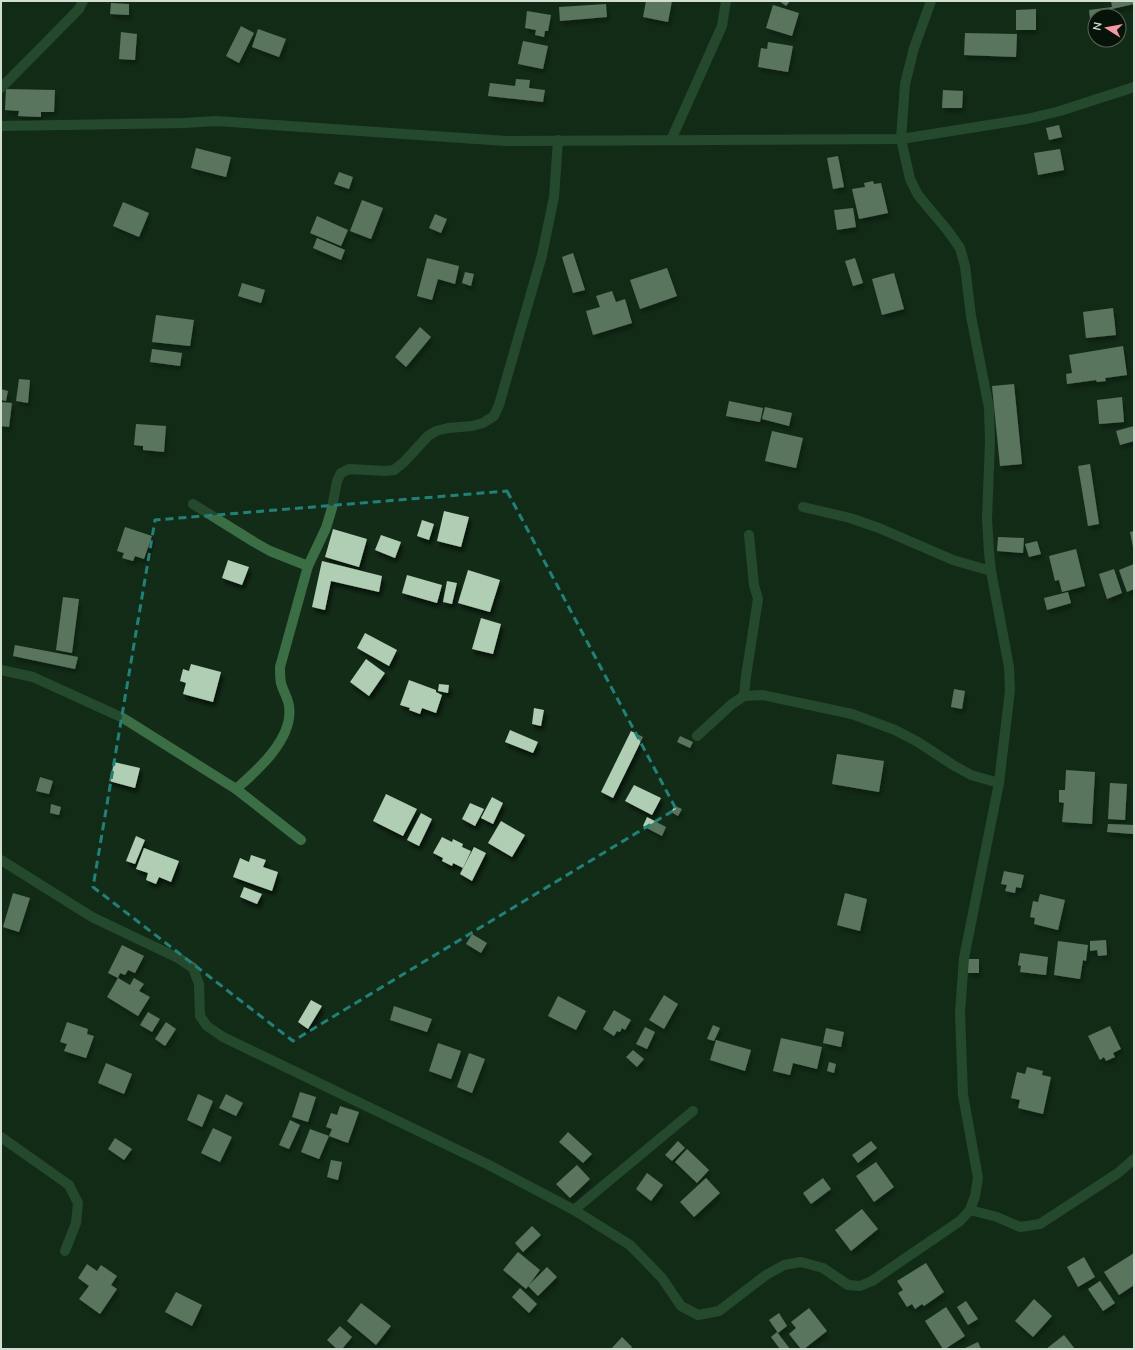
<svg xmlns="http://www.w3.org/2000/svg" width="1135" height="1350" font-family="'Nunito Sans',sans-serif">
<defs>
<filter id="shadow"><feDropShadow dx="2.5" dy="4.5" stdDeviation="2" flood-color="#0009"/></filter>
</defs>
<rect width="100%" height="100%" fill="#132c18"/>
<g fill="#afceb3" filter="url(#shadow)">
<polygon points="646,1 672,1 668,22 643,17"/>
<polygon points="779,1 790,1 786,6"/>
<polygon points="1111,1 1134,1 1134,4 1112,9 1113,16 1095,16 1095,36 1092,36 1089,10 1112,7"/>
<polygon points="111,3 129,4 129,15 110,14"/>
<polygon points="606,4 607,17 560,21 559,7"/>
<polygon points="773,5 799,13 792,36 766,28"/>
<polygon points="1036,9 1036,30 1016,30 1016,10"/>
<polygon points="527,11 551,15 548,31 545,31 544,37 535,35 536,30 525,28"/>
<polygon points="241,26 254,33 239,63 226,56"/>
<polygon points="258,29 286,39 279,57 252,47"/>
<polygon points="121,32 137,34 135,60 119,59"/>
<polygon points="965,33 1017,34 1016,57 964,55"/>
<polygon points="523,41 548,46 543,69 518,64"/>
<polygon points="768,42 793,46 788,72 758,67 761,48 767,49"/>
<polygon points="516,79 530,80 529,88 545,90 543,102 488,96 490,83 515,86"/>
<polygon points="6,89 55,90 54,112 41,112 41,117 18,116 19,111 5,110"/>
<polygon points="943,90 963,91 962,108 942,108"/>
<polygon points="1059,125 1062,137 1049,140 1046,128"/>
<polygon points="196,148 231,157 226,177 191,168"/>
<polygon points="1060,149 1064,170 1038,175 1034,153"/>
<polygon points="838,156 844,187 833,189 827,158"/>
<polygon points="339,172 353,177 349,189 334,184"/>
<polygon points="873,181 874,184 881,183 888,213 859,219 852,189 865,187 864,183"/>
<polygon points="362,200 383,208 371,239 350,231"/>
<polygon points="123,202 149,213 139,237 113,226"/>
<polygon points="853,208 856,227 837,230 834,210"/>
<polygon points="435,214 447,219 441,233 429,228"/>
<polygon points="317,216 348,230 341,246 310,233"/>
<polygon points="317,238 345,250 341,260 313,248"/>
<polygon points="573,253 585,290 573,293 562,257"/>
<polygon points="427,258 459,266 455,284 438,279 432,300 417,296"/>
<polygon points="855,258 863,283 853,286 845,261"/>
<polygon points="667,268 677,296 640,309 630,280"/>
<polygon points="465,272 474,274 471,286 462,283"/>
<polygon points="894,273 904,309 882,315 872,279"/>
<polygon points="242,283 265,290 261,303 238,296"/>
<polygon points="612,291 616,302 625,299 632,323 593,335 586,311 600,307 596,296"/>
<polygon points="1113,308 1116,335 1086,338 1083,312"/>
<polygon points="156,315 194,320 190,346 152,342"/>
<polygon points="420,327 431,337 406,367 395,357"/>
<polygon points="1123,346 1127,375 1105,378 1106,381 1097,382 1096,380 1067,384 1066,374 1072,373 1069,355"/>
<polygon points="152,349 182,353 180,366 150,362"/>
<polygon points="19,379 30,380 28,403 16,401"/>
<polygon points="1014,384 1022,464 1000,466 992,386"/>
<polygon points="1,389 8,391 6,401 1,400"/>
<polygon points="1122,397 1124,422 1099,424 1097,400"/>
<polygon points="729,401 763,408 760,422 726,416"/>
<polygon points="1,402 12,403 9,427 1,426"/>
<polygon points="765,407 792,413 789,426 762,419"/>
<polygon points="136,424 166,426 164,452 143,450 143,446 134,445"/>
<polygon points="1134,426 1134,441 1120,445 1116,431"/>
<polygon points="772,431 803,438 796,468 765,461"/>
<polygon points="1090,464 1099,524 1088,526 1078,466"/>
<polygon points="444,511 469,517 461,547 437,541"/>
<polygon points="422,520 434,524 429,540 417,536"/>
<polygon points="125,527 152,536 144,559 135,556 133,561 122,558 124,553 117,551"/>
<polygon points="333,529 367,539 359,567 325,557"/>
<polygon points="1134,531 1134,547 1133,547 1130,532"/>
<polygon points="381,535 401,542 395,558 375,550"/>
<polygon points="998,537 1024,538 1023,553 997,551"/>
<polygon points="1037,541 1041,554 1029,557 1025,544"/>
<polygon points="1076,549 1085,586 1062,592 1059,580 1055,581 1049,556"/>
<polygon points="228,560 249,567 242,585 222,578"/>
<polygon points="322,561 382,576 379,592 331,581 325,610 312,607"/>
<polygon points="1134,564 1134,589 1127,592 1119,570"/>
<polygon points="1114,569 1122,593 1107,599 1099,574"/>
<polygon points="468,570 500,580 490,612 458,603"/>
<polygon points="407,575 442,585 437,603 402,593"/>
<polygon points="447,581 457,583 452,604 443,602"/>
<polygon points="1068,592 1071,603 1047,610 1044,598"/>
<polygon points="63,597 79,599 72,653 56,650"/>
<polygon points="481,618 501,624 493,654 472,649"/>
<polygon points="365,633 397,650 389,666 357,648"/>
<polygon points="15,645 78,657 75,669 13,656"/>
<polygon points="366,659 385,673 369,696 350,682"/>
<polygon points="191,664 221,672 213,702 183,694 186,683 180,681 183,669 189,671"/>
<polygon points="409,680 436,690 436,692 442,695 436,713 422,708 420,714 409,710 410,708 400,705"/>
<polygon points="439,684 449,685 448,693 438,691"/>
<polygon points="954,689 965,691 962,709 951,707"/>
<polygon points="534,708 544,710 541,726 532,724"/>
<polygon points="510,730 538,742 533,753 505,742"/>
<polygon points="631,731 643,737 613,798 601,792"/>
<polygon points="680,736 693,742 690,748 677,742"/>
<polygon points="837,754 884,761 879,792 832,784"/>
<polygon points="114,762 140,768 135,788 109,781"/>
<polygon points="1066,770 1095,772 1092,824 1062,822 1064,803 1059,802 1059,790 1065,790"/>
<polygon points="40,777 53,781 49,794 36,791"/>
<polygon points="1110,783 1127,784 1125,820 1108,819"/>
<polygon points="634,785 661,798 652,815 625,801"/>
<polygon points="386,794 417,809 403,836 373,821"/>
<polygon points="492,797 503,803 493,824 481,818"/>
<polygon points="470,803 484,809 475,826 462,819"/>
<polygon points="51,804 61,807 59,815 50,813"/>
<polygon points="675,806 682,809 678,816 671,812"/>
<polygon points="421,813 432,819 419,846 407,840"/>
<polygon points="647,817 666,827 662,836 643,826"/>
<polygon points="501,821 525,835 512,857 488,843"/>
<polygon points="1108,824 1134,825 1133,834 1107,832"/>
<polygon points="136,836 145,840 135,864 126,861"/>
<polygon points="442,837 452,842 453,839 463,844 462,847 471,851 463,868 453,863 452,866 442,861 443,858 433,853"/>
<polygon points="474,847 486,853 472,881 460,874"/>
<polygon points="144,848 179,861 171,882 159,877 156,884 146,880 148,873 136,869"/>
<polygon points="251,855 266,860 263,867 278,872 272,891 233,877 240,858 249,862"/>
<polygon points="1004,871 1024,875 1021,888 1016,887 1015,893 1005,891 1007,885 1001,884"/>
<polygon points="244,887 262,894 257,904 240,897"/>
<polygon points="13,893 30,898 19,932 3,927"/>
<polygon points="845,893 867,899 860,931 837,925"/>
<polygon points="1040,894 1065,900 1058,930 1034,924 1035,918 1030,917 1033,901 1038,902"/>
<polygon points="472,934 487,943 481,953 466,944"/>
<polygon points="1106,940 1107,955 1098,956 1097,950 1090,951 1090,941"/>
<polygon points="1058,941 1088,945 1086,961 1083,960 1080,979 1054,975"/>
<polygon points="122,945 144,956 135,973 128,970 125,975 120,973 118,978 108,973"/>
<polygon points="1020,953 1048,957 1046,975 1020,972 1021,966 1018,965"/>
<rect x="968" y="959" width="11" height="14"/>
<polygon points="118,978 130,985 134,978 144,984 139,991 150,997 138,1016 107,997"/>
<polygon points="664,995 678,1004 664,1029 649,1020"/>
<polygon points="558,996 586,1011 576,1030 548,1016"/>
<polygon points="311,1000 322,1006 308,1029 298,1022"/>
<polygon points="394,1006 432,1019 427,1032 390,1020"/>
<polygon points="614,1010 631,1020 625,1030 622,1028 620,1032 617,1031 614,1036 603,1029"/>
<polygon points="148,1012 160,1019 152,1032 140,1025"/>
<polygon points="67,1022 88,1029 87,1034 94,1036 86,1058 64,1051 67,1044 60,1042"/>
<polygon points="166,1022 176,1029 165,1046 155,1039"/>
<polygon points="713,1025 720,1028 714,1041 707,1039"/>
<polygon points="1110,1026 1121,1049 1113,1053 1115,1057 1106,1061 1104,1057 1100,1060 1088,1036"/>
<polygon points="645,1027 655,1032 647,1049 636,1044"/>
<polygon points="826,1028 844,1032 841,1047 823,1043"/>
<polygon points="781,1038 822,1047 817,1069 793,1063 790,1075 773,1071"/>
<polygon points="716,1040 751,1050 745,1071 710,1060"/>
<polygon points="438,1043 461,1051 451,1079 429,1071"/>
<polygon points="633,1050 644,1059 637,1067 626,1057"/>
<polygon points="469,1053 485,1059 472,1093 457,1087"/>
<polygon points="829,1062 836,1064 834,1073 827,1071"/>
<polygon points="106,1063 132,1074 124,1094 98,1083"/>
<polygon points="1027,1067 1043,1071 1042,1075 1051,1077 1043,1114 1018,1108 1020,1100 1011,1098 1017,1072 1025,1074"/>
<polygon points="300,1092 316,1097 308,1122 292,1117"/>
<polygon points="198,1094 213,1101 202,1127 187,1120"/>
<polygon points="226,1094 243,1103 236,1116 219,1108"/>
<polygon points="340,1106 359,1112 348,1143 329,1136 332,1129 326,1127 331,1113 337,1115"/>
<polygon points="290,1120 300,1125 289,1149 279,1145"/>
<polygon points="213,1128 232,1137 220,1162 201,1153"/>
<polygon points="310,1129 329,1136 319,1159 301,1152"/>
<polygon points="568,1132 592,1154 583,1163 559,1142"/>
<polygon points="115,1138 132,1149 124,1160 108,1149"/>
<polygon points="678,1141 685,1148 672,1161 665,1155"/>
<polygon points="871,1141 877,1148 858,1163 852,1155"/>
<polygon points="687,1149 709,1170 697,1183 675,1162"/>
<polygon points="331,1160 342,1162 338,1180 327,1177"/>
<polygon points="876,1162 894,1187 874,1202 856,1176"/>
<polygon points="577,1165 590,1179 570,1198 556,1184"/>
<polygon points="647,1173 663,1185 651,1201 636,1189"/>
<polygon points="706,1178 720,1193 694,1217 680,1202"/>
<polygon points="823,1178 831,1189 811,1204 803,1193"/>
<polygon points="862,1209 878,1229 851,1251 835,1230"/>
<polygon points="532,1226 541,1235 523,1252 515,1243"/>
<polygon points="518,1252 540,1270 526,1289 503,1270"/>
<polygon points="1134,1253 1134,1285 1119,1295 1104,1272"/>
<polygon points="1084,1257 1095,1277 1078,1287 1067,1267"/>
<polygon points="926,1263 944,1292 924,1306 922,1304 915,1309 912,1304 907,1307 898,1293 903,1290 897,1281"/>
<polygon points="87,1264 97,1271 101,1265 117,1276 111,1285 117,1289 100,1314 79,1299 89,1286 78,1278"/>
<polygon points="547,1267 557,1277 538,1296 528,1286"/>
<polygon points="1100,1281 1115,1303 1103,1311 1088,1289"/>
<polygon points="520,1288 537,1304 529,1313 512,1297"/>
<polygon points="176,1292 202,1305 192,1326 165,1312"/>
<polygon points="1034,1299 1052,1316 1033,1337 1015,1321"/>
<polygon points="966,1301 978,1319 968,1325 957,1307"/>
<polygon points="361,1303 391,1326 376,1345 347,1321"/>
<polygon points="946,1307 965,1336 945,1349 943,1349 925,1321"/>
<polygon points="809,1308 827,1331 804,1349 801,1349 789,1334 796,1328 791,1322"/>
<polygon points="779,1313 787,1326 778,1333 769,1320"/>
<polygon points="340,1326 352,1337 342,1349 337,1349 327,1340"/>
<polygon points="777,1332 790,1349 780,1349 771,1337"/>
<polygon points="1064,1335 1075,1349 1046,1349"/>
<polygon points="622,1337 632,1347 630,1349 611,1349"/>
<polygon points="978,1342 981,1349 963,1349"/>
</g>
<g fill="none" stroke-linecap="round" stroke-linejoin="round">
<g stroke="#3c6e46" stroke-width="10">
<polyline points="1,88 79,9 83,1"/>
<polyline points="1,126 184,123 216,121 506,141 901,139 1027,119 1060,111 1134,87"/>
<polyline points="671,140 722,26 726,1"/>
<polyline points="193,504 254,542 270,551 308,566"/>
<polyline points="803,507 850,518 879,528 953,560 991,571"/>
<polyline points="1,670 33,677 123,718 236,789 301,840"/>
<polyline points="744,696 746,676 758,599 754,585 749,535"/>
<polyline points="697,736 732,704 744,696 762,695 852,714 895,730 918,742 953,765 971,775 999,783"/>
<path d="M236 789C258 770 294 738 289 706 288 698 283 691 281 683 280 678 280 672 280 667L308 566 326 528 332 508 337 481 341 473 349 469 385 471 394 470 404 462 428 436 436 431 448 428 472 426 483 423 494 416 499 405 542 255 554 197 558 140"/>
<polyline points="1,860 92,917 178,958 193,968 199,984 200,1016 207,1026 223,1037 489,1165 574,1210 630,1245 662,1278 681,1306 698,1315 719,1311 766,1275 784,1265 801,1262 823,1268 848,1285 860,1286 872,1281 960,1221 970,1210 975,1196 978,1178 963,1095 960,1013 964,958 999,783 1010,690 1009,667 991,571 989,552 987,519 990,441 989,408 971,316 965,266 960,248 948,231 918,195 910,179 901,139 905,84 914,48 931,1"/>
<polyline points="1,1137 69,1185 78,1203 76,1223 65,1251"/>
<polyline points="574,1210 693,1111"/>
<polyline points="970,1210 997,1217 1020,1227 1040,1224 1118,1173 1134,1159"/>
</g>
</g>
<path d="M0 0H1135V1350H0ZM507 491 676 809 293 1041 93 887 155 520Z" fill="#132c18" fill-opacity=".55" fill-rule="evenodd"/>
<path fill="none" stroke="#228078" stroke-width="3" stroke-dasharray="8 5" stroke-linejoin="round" d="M507 491 676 809 293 1041 93 887 155 520Z"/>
<rect width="1135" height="1350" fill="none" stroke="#d0dfd2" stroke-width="4"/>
<g transform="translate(1107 28) rotate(281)"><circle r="19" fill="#071209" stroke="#576459"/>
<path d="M0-3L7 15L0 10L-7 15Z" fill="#f49aa4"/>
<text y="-6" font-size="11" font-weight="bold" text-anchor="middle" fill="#d0dfd2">N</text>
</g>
</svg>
